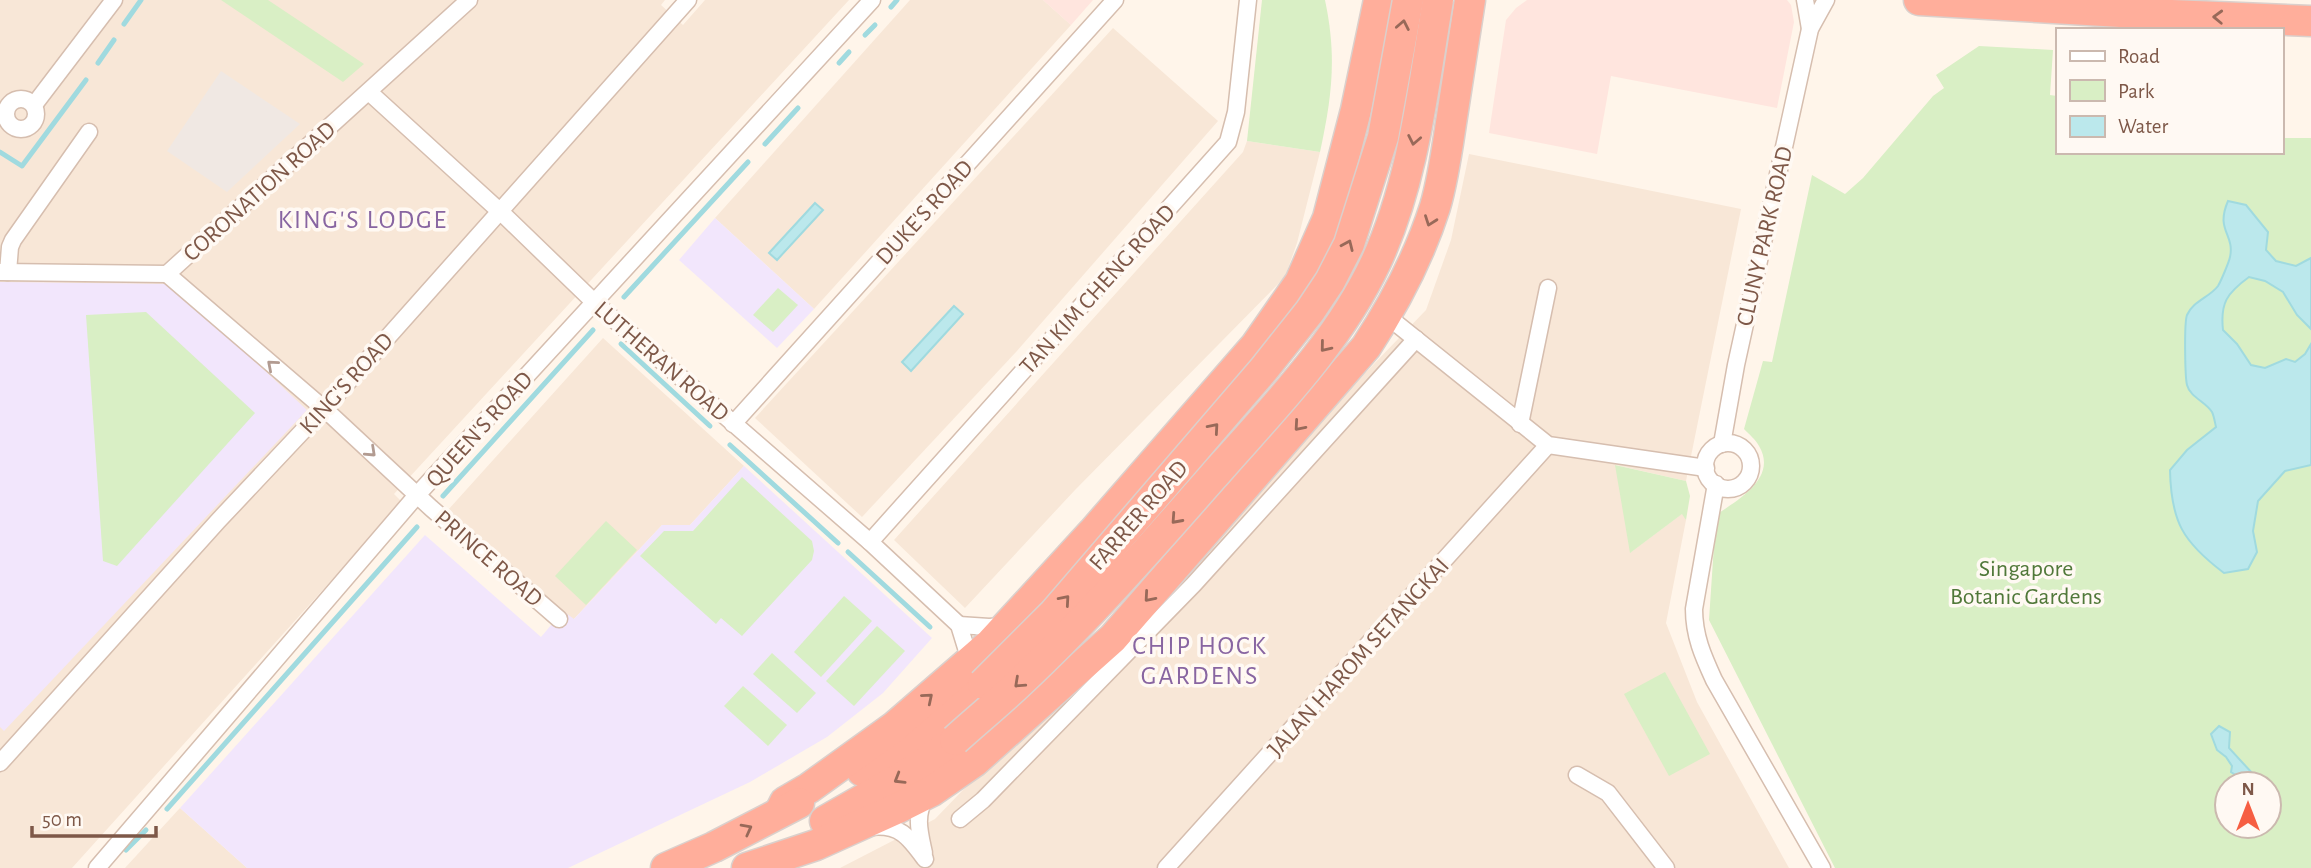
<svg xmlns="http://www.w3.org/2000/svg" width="2311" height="868" font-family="'Alegreya Sans',sans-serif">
<rect width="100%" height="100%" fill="#fff5ea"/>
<g fill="#f8e7d7">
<polygon points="0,0 665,0 661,5 683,25 705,0 849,0 394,494 402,502 72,868 0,868"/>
<polygon points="910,0 1043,0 1071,25 814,309 715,218"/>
<polygon points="1113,28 1218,121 1016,352 862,517 755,418"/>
<polygon points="1247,141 1320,152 1297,243 1285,277 1075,490 965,608 894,540 1243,152"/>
<polygon points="1469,154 1741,209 1686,481 1616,465 1631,552 1683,513 1686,520 1666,623 1697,702 1789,868 840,868 935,819 1426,310 1451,240"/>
<polygon points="603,338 744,466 690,525 662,525 573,620 448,510"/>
<polygon points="180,808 247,868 125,868"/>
</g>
<g fill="#ffe5de">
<polygon points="1043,0 1093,0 1071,25"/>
<polygon points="1527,0 1787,0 1791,5 1794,22 1777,108 1611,76 1597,154 1489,133 1506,20 1516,8"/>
</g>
<polygon fill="#f0e8e3" points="221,71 300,124 227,192 167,151"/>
<g fill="#f2e6fc">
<polygon points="715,218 814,309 777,348 679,260"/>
<polygon points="0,282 172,284 307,410 4,731 0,727"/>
<polygon points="744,466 932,638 883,693 827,737 750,782 568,868 247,868 180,808 425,535 541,637 563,611 574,619 662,525 690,525"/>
</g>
<g fill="#d9efc5" fill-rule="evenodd">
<polygon points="221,0 268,0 364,64 343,82"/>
<path d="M1262 0H1325C1337 57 1332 96 1320 152L1247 141Z"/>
<path d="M1979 46 2053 50 2050 95 2057 96V152H2281V138H2311V868H1835L1709 620 1716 515C1738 500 1778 478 1759 446 1756 440 1749 434 1744 429L1763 361 1772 362 1812 175 1845 194 1863 178 1933 96 1944 88 1936 75ZM2227 784H2269V826H2227Z"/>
<polygon points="778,288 798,305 773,332 753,315"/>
<polygon points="146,312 255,413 117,566 103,561 86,315"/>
<polygon points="1615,465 1686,481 1690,496 1686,520 1682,514 1630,553"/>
<polygon points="742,477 812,541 814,551 812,560 742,636 721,618 716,624 640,556 664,531 693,531"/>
<polygon points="606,521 637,550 586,605 555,576"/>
<polygon points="844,596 872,621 821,677 794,652"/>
<polygon points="877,626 905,651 854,706 826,681"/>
<polygon points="772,653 816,693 797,713 753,674"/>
<polygon points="1665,672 1710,754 1669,776 1624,694"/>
<polygon points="743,686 787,725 768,746 724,706"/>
</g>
<g fill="#bbe8ec" stroke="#a0dadf" stroke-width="2">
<path d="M2228 201 2246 205 2268 232 2266 250 2276 261 2296 266 2311 258V329L2297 315 2283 292 2265 281 2249 277C2227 293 2220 303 2223 330L2237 344 2251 365 2265 368 2286 359 2295 362 2305 354 2311 344V465L2285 471 2258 501 2253 531 2257 552 2248 569 2224 573C2183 542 2171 522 2170 470L2187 450 2216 427C2215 423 2214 416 2212 412 2206 402 2190 397 2187 385 2185 377 2184 323 2187 315 2193 301 2210 297 2218 286 2221 281 2229 262 2230 257 2235 234 2215 231 2228 201Z"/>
<polygon points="815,203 823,210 777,260 769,253"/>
<polygon points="954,306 963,314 911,371 902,362"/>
<polygon points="2219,726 2230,732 2229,748 2253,774 2266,784 2249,784 2231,772 2232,766 2226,757 2217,750 2211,734"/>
</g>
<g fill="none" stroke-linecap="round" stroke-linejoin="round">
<g stroke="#a0dadf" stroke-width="5">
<polyline points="891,7 897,0"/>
<polyline points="124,24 141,0"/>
<polyline points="865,35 875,25"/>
<polyline points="98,63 114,40"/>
<polyline points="839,63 849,52"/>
<polyline points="765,144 798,108"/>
<polyline points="0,152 22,166 86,80"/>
<polyline points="624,297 748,162"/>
<polyline points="621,344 710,426"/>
<polyline points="730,445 838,543"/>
<polyline points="443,496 593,330"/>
<polyline points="848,552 930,627"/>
<polyline points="167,809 417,527"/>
<polyline points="126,850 146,830"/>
</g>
<defs>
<g id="street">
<polyline points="1805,0 1810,29"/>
<polyline points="369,92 505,216 594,302 870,542 959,625 967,651 963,665"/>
<circle cx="21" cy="114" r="15"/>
<polyline points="34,105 114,0"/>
<polyline points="0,272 167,274 469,0"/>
<polyline points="8,272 10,247 13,240 89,132"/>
<polyline points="167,274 330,414 431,508 559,619"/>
<polyline points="1387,316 1548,445 1706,468"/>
<polyline points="733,424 1115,0"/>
<polyline points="1520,424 1548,288"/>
<circle cx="1728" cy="466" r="23"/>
<polyline points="1722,444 1736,365 1810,29 1826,0"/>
<path d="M1716 484 1694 609C1694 636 1703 656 1714 680L1822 868"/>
<polyline points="870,542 1228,142 1236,112 1248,0"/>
<polyline points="959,625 989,627 1006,626"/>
<polyline points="0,763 218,521 331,401 688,0"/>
<polyline points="1577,775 1608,793 1666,868"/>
<polyline points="960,819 983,800 1194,584 1416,339"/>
<path d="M871 827C900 824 909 837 925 859"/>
<path d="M924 853C920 834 914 815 926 797"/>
<polyline points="97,868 417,495 872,0"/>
<polyline points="1166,868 1548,445"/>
</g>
<g id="highway">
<polyline points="1919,0 2171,15 2311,21"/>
<polyline points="862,771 919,738 983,684"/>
<polyline points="780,812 785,802 809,788 894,727 991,643 1093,532 1256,345 1300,282 1328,218 1356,110 1379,0"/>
<polyline points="825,821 918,768 955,740"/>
<polyline points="666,868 714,847 799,803"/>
<path d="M747 868 816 845 898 808 932 791 974 762 1113 638 1366 347C1395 303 1419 257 1435 207 1443 180 1447 150 1451 123 1457 82 1464 41 1470 0"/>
</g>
</defs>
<use href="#street" stroke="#d6beaf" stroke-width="19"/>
<use href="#highway" stroke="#dbd0cc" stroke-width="33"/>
<use href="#street" stroke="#fff" stroke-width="16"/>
<use href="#highway" stroke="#ffae9b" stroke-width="30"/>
<defs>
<g id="highway-bridge">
<polyline points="983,684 1054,613 1264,369 1310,311 1330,281 1349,244 1383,137 1408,0"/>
<path d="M955 740C976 721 998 703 1018 684 1092 615 1158 539 1224 464 1280 401 1340 339 1376 262 1414 180 1423 87 1438 0"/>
</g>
</defs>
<use href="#highway-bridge" stroke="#dbd0cc" stroke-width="33" stroke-linecap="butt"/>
<use href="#highway-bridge" stroke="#ffae9b" stroke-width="30"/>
</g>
<defs><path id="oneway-chevron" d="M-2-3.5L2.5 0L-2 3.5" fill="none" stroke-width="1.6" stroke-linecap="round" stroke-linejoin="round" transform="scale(1.75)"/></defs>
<g stroke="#986959">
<use href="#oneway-chevron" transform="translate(2218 17) rotate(-178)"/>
<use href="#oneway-chevron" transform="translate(1403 25) rotate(-79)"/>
<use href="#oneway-chevron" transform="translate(1414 140) rotate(101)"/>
<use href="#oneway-chevron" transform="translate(1430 221) rotate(110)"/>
<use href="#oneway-chevron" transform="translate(1348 245) rotate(-66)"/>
<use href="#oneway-chevron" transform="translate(1325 347) rotate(129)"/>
<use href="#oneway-chevron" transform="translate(1299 426) rotate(131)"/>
<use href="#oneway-chevron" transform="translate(1214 428) rotate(-49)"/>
<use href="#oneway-chevron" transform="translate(1176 519) rotate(132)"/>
<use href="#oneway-chevron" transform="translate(1149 597) rotate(131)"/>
<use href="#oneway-chevron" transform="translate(1065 600) rotate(-49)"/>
<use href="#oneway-chevron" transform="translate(1019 683) rotate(137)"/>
<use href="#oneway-chevron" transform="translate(928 698) rotate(-40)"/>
<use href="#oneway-chevron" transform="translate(899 779) rotate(149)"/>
<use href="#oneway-chevron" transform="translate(747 829) rotate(-28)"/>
</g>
<g stroke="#b29b91">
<use href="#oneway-chevron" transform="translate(272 365) rotate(-139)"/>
<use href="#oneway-chevron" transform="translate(371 452) rotate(43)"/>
</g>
<g text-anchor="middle" stroke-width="7" stroke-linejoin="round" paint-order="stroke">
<g font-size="24" fill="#7e5848" stroke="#fff9f3">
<text transform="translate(259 191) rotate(-42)" y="8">CORONATION ROAD</text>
<text transform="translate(924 212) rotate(-48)" y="8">DUKE'S ROAD</text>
<text transform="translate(1764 236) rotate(-77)" y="8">CLUNY PARK ROAD</text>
<text transform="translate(1097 289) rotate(-48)" y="8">TAN KIM CHENG ROAD</text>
<text transform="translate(662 361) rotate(41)" y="8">LUTHERAN ROAD</text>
<text transform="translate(346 383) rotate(-48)" y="8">KING'S ROAD</text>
<text transform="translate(479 429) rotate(-48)" y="8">QUEEN'S ROAD</text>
<text transform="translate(1138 515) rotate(-49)" y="8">FARRER ROAD</text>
<text transform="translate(489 558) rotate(41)" y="8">PRINCE ROAD</text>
<text transform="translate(1358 657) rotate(-48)" y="8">JALAN HAROM SETANGKAI</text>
</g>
<g font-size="24" fill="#507839" stroke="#fff9f3">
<text x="2026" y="576">Singapore<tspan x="2026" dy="28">Botanic Gardens</tspan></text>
</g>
<g font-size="26" letter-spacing="2" fill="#8865a1" stroke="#fff9f3">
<text x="363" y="228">KING'S LODGE</text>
<text x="1200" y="654">CHIP HOCK<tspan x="1200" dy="30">GARDENS</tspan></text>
</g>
</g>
<rect x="2056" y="28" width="228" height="126" fill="#fff9f3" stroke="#cbb9af" stroke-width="2"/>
<rect x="2070" y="51" width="35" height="10" fill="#ffffff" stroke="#cbb9af" stroke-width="2"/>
<text x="2118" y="63" font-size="21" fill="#7e5848">Road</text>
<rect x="2070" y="80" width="35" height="21" fill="#d9efc5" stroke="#cbb9af" stroke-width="2"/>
<text x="2118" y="98" font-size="21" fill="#7e5848">Park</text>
<rect x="2070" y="116" width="35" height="21" fill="#bbe8ec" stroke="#cbb9af" stroke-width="2"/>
<text x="2118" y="133" font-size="21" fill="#7e5848">Water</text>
<g transform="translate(2248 805)"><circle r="33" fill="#fff9f3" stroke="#cbb9af" stroke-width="2"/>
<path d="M0-5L12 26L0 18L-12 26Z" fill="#f65e42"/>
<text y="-10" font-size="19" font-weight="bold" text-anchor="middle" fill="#7e5848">N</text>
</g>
<path d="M32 826v10h124v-10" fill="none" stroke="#7e5848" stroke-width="3.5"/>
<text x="42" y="826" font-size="21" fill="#7e5848" stroke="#fff9f3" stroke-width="5" paint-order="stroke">50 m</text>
</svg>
